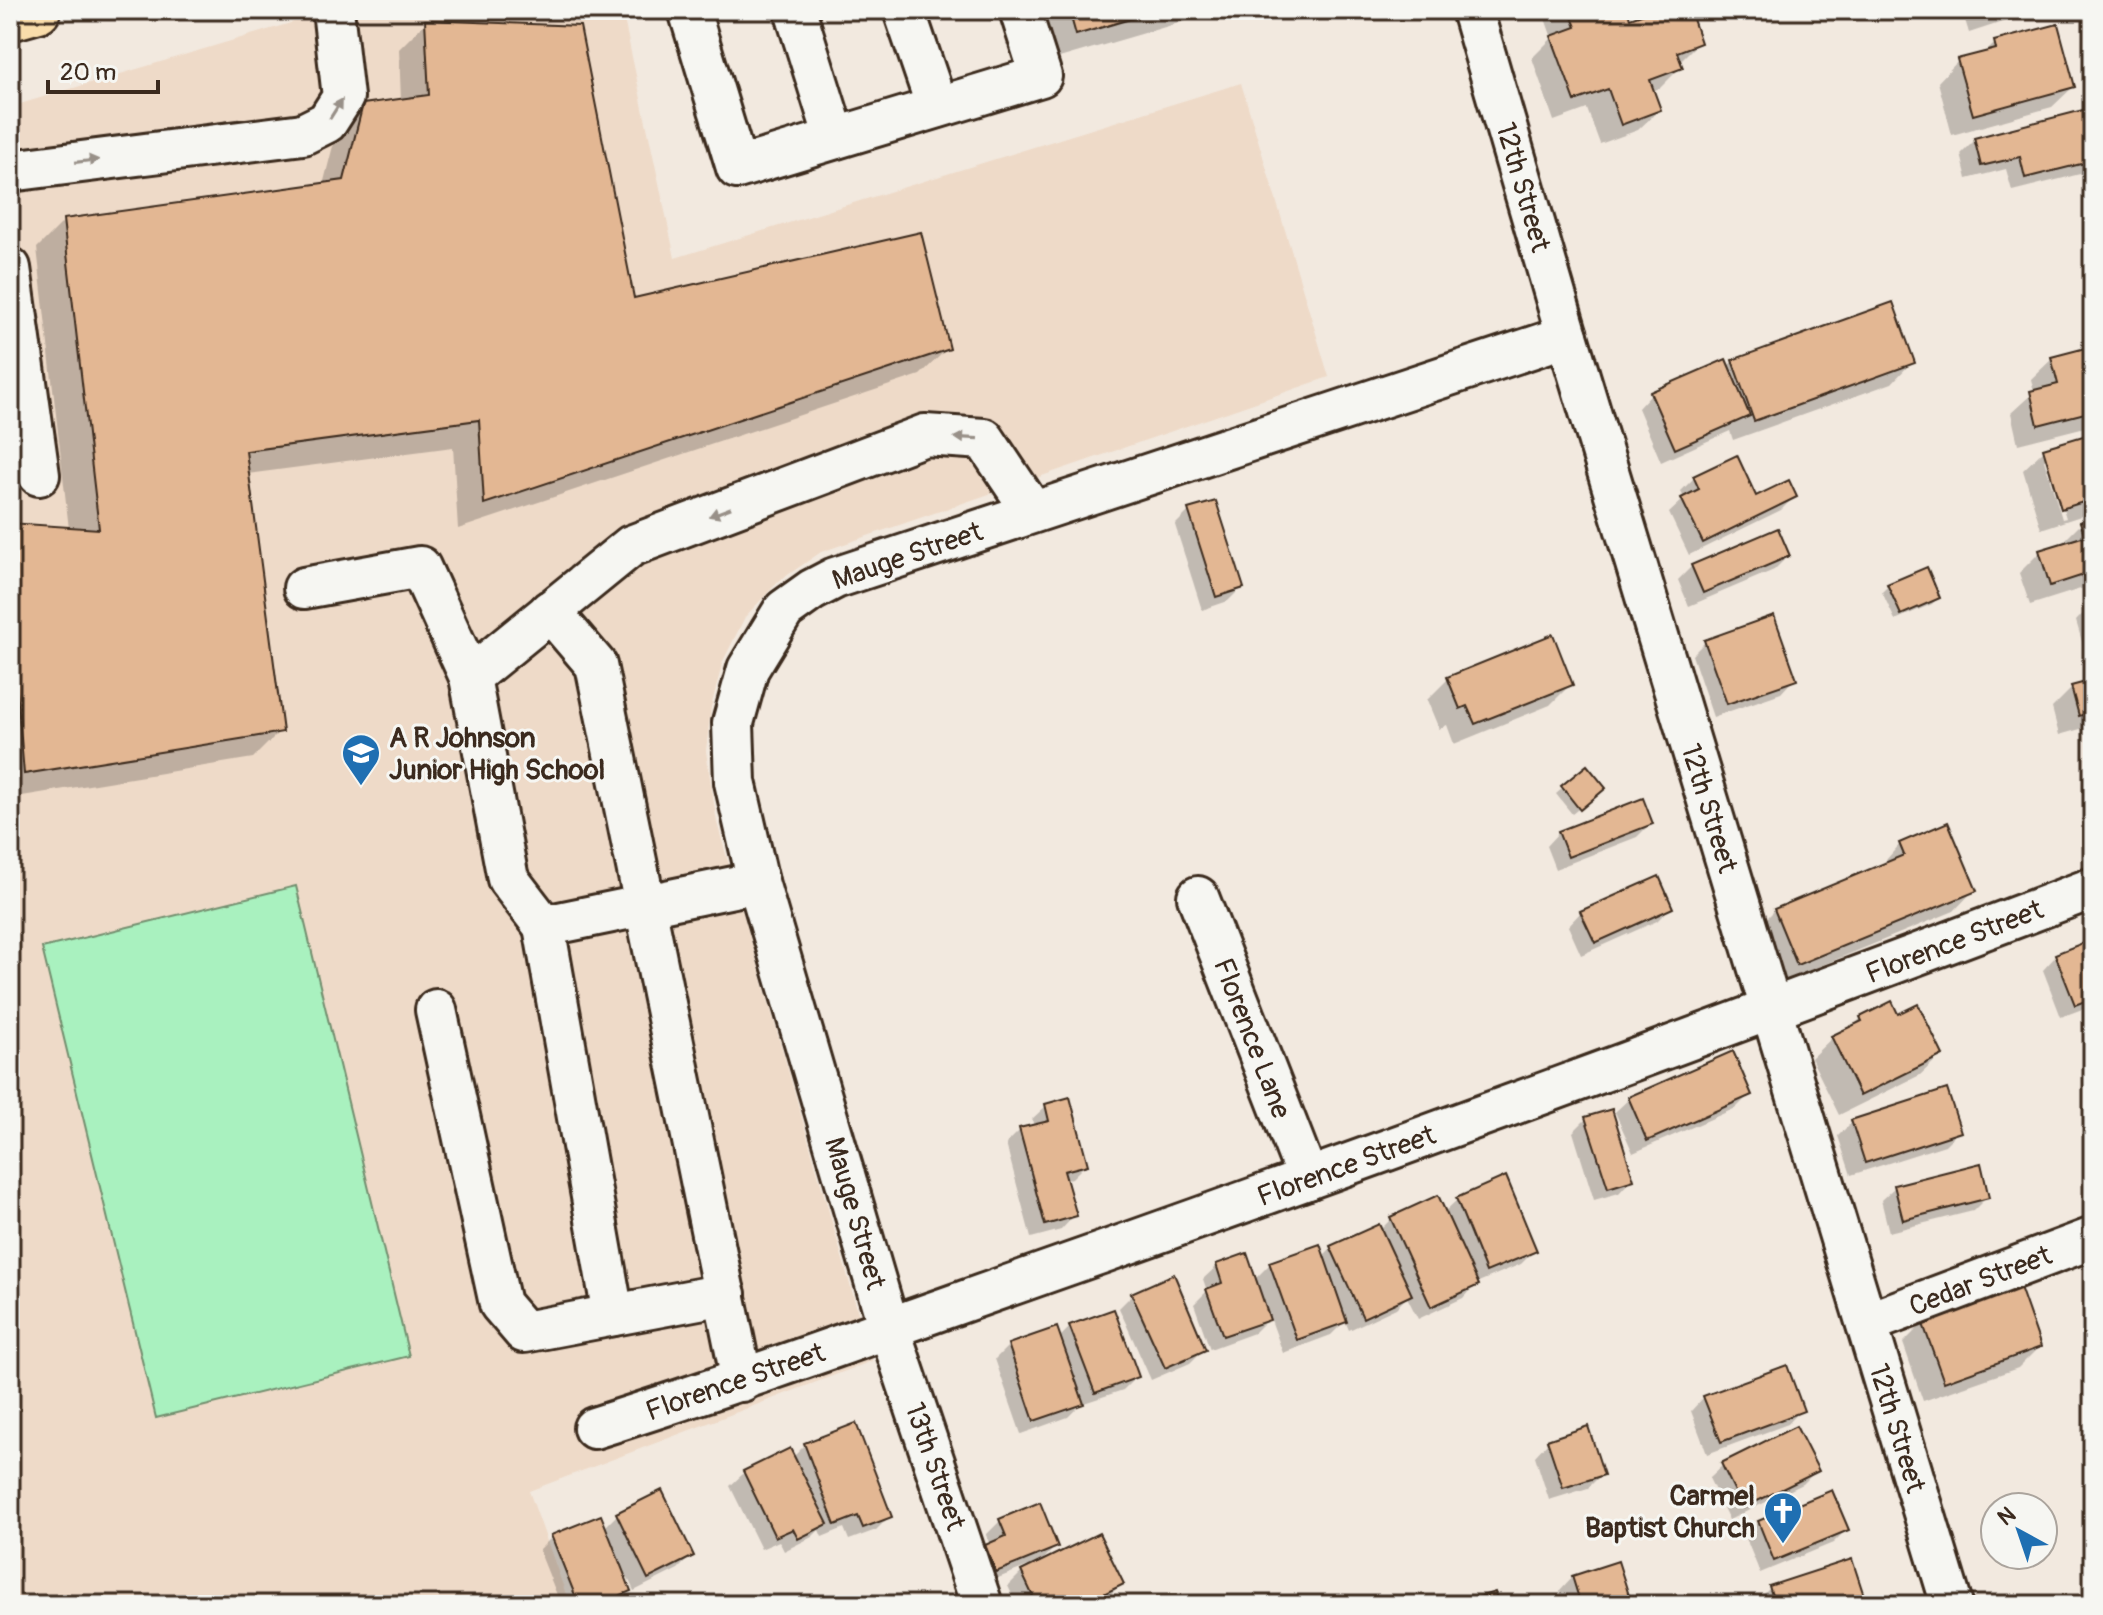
<svg xmlns="http://www.w3.org/2000/svg" width="2103" height="1615" font-family="Pangolin,sans-serif">
<rect width="100%" height="100%" fill="#f2e9df"/>
<filter id="ink" filterUnits="userSpaceOnUse"><feTurbulence type="fractalNoise" baseFrequency=".0125" numOctaves="2"/><feDisplacementMap in="SourceGraphic" scale="16" xChannelSelector="R" yChannelSelector="G"/><feConvolveMatrix kernelMatrix="1 2 1 2 8 2 1 2 1" color-interpolation-filters="sRGB"/></filter>
<g filter="url(#ink)">
<polygon fill="#eedac8" points="334,10 622,10 675,258 1241,83 1329,377 821,552 779,581 745,617 723,661 711,707 706,751 717,823 872,1361 529,1491 570,1605 10,1605 10,107"/>
<polygon fill="#a9f1bf" stroke="#728e6e" stroke-width="2" points="296,886 409,1356 156,1418 42,948"/>
<g fill="#0003" fill-rule="evenodd">
<polygon points="1034,10 1223,10 1049,61"/>
<polygon points="1542,10 1625,10 1629,21 1659,10 1687,10 1699,42 1679,62 1681,67 1660,88 1652,91 1659,110 1638,130 1600,144 1587,109 1554,121 1532,58 1552,38"/>
<polygon points="1962,10 2039,10 1969,33"/>
<polygon points="426,22 633,300 948,348 920,375 458,529 453,447 247,474 280,731 253,758 10,798 10,525 69,529 37,248 64,221 323,185 336,134 364,106 401,101 399,49"/>
<polygon points="1995,43 2073,87 2052,107 1952,135 1938,82 1958,61 1984,54"/>
<polygon points="1975,140 2093,142 2093,163 2084,173 2012,191 2006,169 1967,179 1961,154"/>
<polygon points="2093,349 2093,425 2018,444 2011,413 2034,392 2031,379 2052,359"/>
<polygon points="1733,361 1912,362 1892,383 1733,440 1730,431 1661,462 1638,408 1651,394 1727,367"/>
<path d="M2093 435V512L2041 529 2023 470 2044 450ZM2044 460H2048L2066 518 2062 519Z"/>
<polygon points="1694,478 1755,499 1795,496 1781,510 1689,555 1669,513 1684,499 1681,491"/>
<polygon points="1189,511 1242,587 1228,601 1202,610 1175,525"/>
<polygon points="2093,520 2093,585 2030,605 2019,573 2040,552 2061,544 2081,524"/>
<polygon points="1788,556 1774,570 1689,606 1678,580 1692,566"/>
<polygon points="1888,586 1938,598 1932,604 1895,620 1882,592"/>
<polygon points="2093,603 2093,676 2092,676 2076,621"/>
<polygon points="1552,637 1571,684 1550,705 1454,744 1447,725 1439,729 1427,700 1448,679"/>
<polygon points="1705,642 1794,679 1781,693 1713,717 1692,655"/>
<polygon points="2093,682 2093,733 2091,726 2059,735 2052,708 2072,688"/>
<polygon points="1563,788 1597,794 1572,814 1556,794"/>
<polygon points="2093,800 2093,827 2086,807"/>
<polygon points="1651,823 1637,837 1555,869 1546,846 1559,832"/>
<polygon points="1900,844 1974,890 1954,911 1776,984 1754,931 1775,910 1880,867"/>
<polygon points="1671,907 1657,921 1581,955 1568,926 1581,912"/>
<polygon points="2093,941 2093,1005 2061,1017 2043,970 2056,956"/>
<polygon points="1897,1017 1941,1055 1920,1075 1839,1115 1811,1058 1832,1038 1850,1029 1861,1018"/>
<polygon points="1750,1094 1736,1108 1633,1153 1615,1112 1629,1099"/>
<polygon points="1046,1106 1085,1165 1072,1178 1065,1180 1074,1216 1061,1230 1031,1238 1006,1144 1020,1130 1034,1127 1032,1119"/>
<polygon points="1586,1119 1632,1179 1619,1193 1594,1200 1573,1132"/>
<polygon points="1852,1122 1958,1132 1945,1145 1851,1175 1838,1136"/>
<polygon points="1895,1187 1987,1197 1973,1211 1889,1232 1881,1200"/>
<polygon points="1457,1200 1535,1250 1521,1264 1476,1283 1463,1298 1418,1319 1407,1297 1396,1308 1349,1330 1345,1321 1331,1335 1283,1353 1270,1317 1254,1333 1210,1349 1194,1304 1207,1291 1203,1279 1217,1266 1254,1280 1270,1264 1322,1257 1331,1248 1380,1230 1391,1219 1444,1212"/>
<polygon points="1133,1294 1204,1349 1190,1363 1151,1380 1119,1308"/>
<polygon points="1923,1323 2039,1347 2018,1368 1923,1401 1903,1343"/>
<polygon points="1070,1327 1137,1376 1123,1390 1081,1404 1068,1417 1021,1434 995,1359 1009,1345 1059,1338"/>
<polygon points="1704,1397 1801,1410 1788,1424 1707,1454 1691,1411"/>
<polygon points="1548,1442 1602,1474 1588,1488 1549,1500 1535,1456"/>
<polygon points="805,1445 890,1516 876,1530 849,1540 844,1528 822,1537 819,1530 812,1537 784,1551 779,1541 761,1549 730,1486 744,1473 789,1451 793,1457"/>
<polygon points="1723,1465 1816,1471 1803,1484 1729,1520 1709,1478"/>
<polygon points="661,1493 692,1555 678,1569 634,1591 628,1578 625,1579 629,1590 613,1605 561,1605 539,1550 552,1537 604,1528 617,1515"/>
<polygon points="1039,1505 1056,1546 1040,1563 1121,1584 1108,1597 1092,1605 1017,1605 1008,1586 1028,1566 983,1584 973,1560 990,1545 986,1535 1000,1521"/>
<polygon points="1759,1522 1846,1530 1833,1543 1760,1573 1745,1536"/>
<polygon points="1573,1577 1629,1605 1564,1605 1560,1591"/>
<polygon points="1770,1588 1865,1605 1757,1605 1756,1602"/>
</g>
<g fill="#e3b793" stroke="#3b2a1e" stroke-width="2">
<polygon points="1069,10 1161,10 1076,35"/>
<polygon points="1569,10 1627,10 1630,18 1653,10 1690,10 1701,43 1677,52 1683,68 1650,80 1661,110 1621,125 1608,89 1575,101 1551,36 1576,27"/>
<polygon points="1979,10 2015,10 1983,20"/>
<polygon points="425,20 580,26 634,298 921,232 950,349 484,504 479,420 246,451 283,732 24,774 10,609 10,523 99,529 63,219 344,180 363,104 429,95"/>
<polygon points="2058,24 2075,87 1973,115 1957,59 1996,49 1994,41"/>
<polygon points="2087,109 2093,134 2093,161 2025,178 2020,157 1981,166 1974,138"/>
<polygon points="1893,302 1915,363 1754,421 1732,360"/>
<polygon points="2093,346 2093,411 2038,425 2030,391 2058,384 2051,357"/>
<polygon points="1726,359 1750,416 1675,449 1650,392"/>
<polygon points="2093,433 2093,499 2061,509 2043,448"/>
<polygon points="1737,455 1756,496 1789,480 1797,497 1703,543 1681,498 1699,489 1693,476"/>
<polygon points="1216,501 1244,588 1216,597 1188,509"/>
<polygon points="2093,518 2093,572 2050,586 2039,550 2085,536 2080,522"/>
<polygon points="1778,528 1790,556 1703,593 1691,565"/>
<polygon points="1927,567 1940,598 1901,615 1887,584"/>
<polygon points="1774,615 1797,680 1727,704 1704,640"/>
<polygon points="1553,634 1573,685 1475,724 1467,706 1460,709 1447,677"/>
<polygon points="2093,680 2093,712 2079,716 2071,686"/>
<polygon points="1587,765 1606,788 1580,810 1561,786"/>
<polygon points="1643,798 1653,824 1568,857 1558,831"/>
<polygon points="1948,822 1977,891 1797,965 1774,909 1904,855 1899,843"/>
<polygon points="1659,876 1673,908 1595,943 1580,911"/>
<polygon points="2093,939 2093,998 2075,1005 2055,954"/>
<polygon points="1892,1001 1898,1014 1918,1004 1943,1055 1860,1096 1831,1036 1862,1021 1860,1017"/>
<polygon points="1733,1051 1752,1095 1647,1141 1628,1097"/>
<polygon points="1947,1089 1961,1132 1865,1163 1851,1120"/>
<polygon points="1070,1097 1088,1165 1064,1171 1077,1216 1045,1225 1019,1128 1049,1121 1045,1104"/>
<polygon points="1612,1109 1634,1180 1608,1188 1585,1117"/>
<polygon points="1981,1163 1989,1198 1903,1220 1894,1185"/>
<polygon points="1506,1176 1537,1251 1486,1272 1456,1198"/>
<polygon points="1438,1195 1479,1285 1431,1307 1390,1217"/>
<polygon points="1379,1224 1412,1295 1363,1318 1330,1246"/>
<polygon points="1320,1244 1347,1322 1297,1340 1269,1262"/>
<polygon points="1247,1253 1270,1320 1223,1336 1206,1289 1222,1283 1216,1264"/>
<polygon points="1174,1274 1206,1350 1165,1368 1131,1293"/>
<polygon points="2020,1287 2041,1347 1944,1382 1922,1321"/>
<polygon points="1114,1309 1139,1377 1095,1393 1069,1325"/>
<polygon points="1057,1327 1084,1404 1034,1421 1008,1344"/>
<polygon points="1787,1365 1804,1411 1721,1442 1703,1396"/>
<polygon points="856,1423 892,1517 863,1528 858,1516 835,1525 804,1443"/>
<polygon points="1588,1426 1604,1475 1563,1488 1547,1440"/>
<polygon points="1796,1426 1819,1471 1743,1508 1721,1463"/>
<polygon points="790,1448 828,1524 798,1539 793,1529 775,1537 743,1471"/>
<polygon points="662,1490 694,1556 648,1579 616,1513"/>
<polygon points="1832,1490 1849,1530 1774,1561 1758,1521"/>
<polygon points="1040,1502 1058,1547 996,1572 985,1545 1006,1536 999,1519"/>
<polygon points="601,1515 631,1591 597,1605 579,1605 551,1535"/>
<polygon points="1099,1533 1124,1584 1081,1605 1037,1605 1021,1571"/>
<polygon points="1852,1559 1867,1605 1775,1605 1769,1586"/>
<polygon points="1618,1561 1632,1605 1581,1605 1572,1576"/>
<polygon points="1495,1592 1499,1605 1453,1605"/>
</g>
<g fill="none" stroke-linecap="round" stroke-linejoin="round">
<defs>
<g id="minor">
<polyline points="689,10 737,168 1041,76 1020,10"/>
<polyline points="795,10 835,138"/>
<polyline points="904,10 937,107"/>
<polyline points="1472,10 1567,336 1952,1605"/>
<polyline points="10,171 303,134 327,122 343,97 333,10"/>
<polyline points="10,268 39,475"/>
<polyline points="304,588 420,567 470,677"/>
<polyline points="550,611 596,665 742,1381"/>
<polyline points="758,882 544,926 508,879 470,677 631,546 925,435 984,439 1033,512"/>
<polyline points="1198,897 1308,1179"/>
<polyline points="544,926 613,1315"/>
<polyline points="436,1010 500,1304 524,1332 725,1294"/>
<polyline points="1867,1323 2093,1238"/>
<path d="M594 1428C765 1374 932 1312 1101 1253 1433 1135 1764 1013 2093 888"/>
<polyline points="982,1605 889,1328 758,882 735,782 733,723 748,669 784,610 812,590 835,578 1567,336"/>
</g>
<polyline id="major" points="10,18 38,10"/>
</defs>
<use href="#minor" stroke="#3b2a1e" stroke-width="46"/>
<use href="#major" stroke="#3b2a1e" stroke-width="50"/>
<use href="#minor" stroke="#f6f6f2" stroke-width="40"/>
<use href="#major" stroke="#faddab" stroke-width="44"/>
</g>
<defs><path id="oneway-solid" d="M-6-.8H1V-3.2L6.5 0L1 3.2V.8H-6Z" transform="scale(2)"/></defs>
<g fill="#989088">
<use href="#oneway-solid" transform="translate(336 109) rotate(-58)"/>
<use href="#oneway-solid" transform="translate(87 161) rotate(-7)"/>
<use href="#oneway-solid" transform="translate(966 438) rotate(-177)"/>
<use href="#oneway-solid" transform="translate(720 512) rotate(159)"/>
</g>
</g>
<defs>
<symbol id="school-pin" viewBox="-11 -11 22 30"><path d="M0 17L-7.5 6A9.5 9.5 0 1 1 7.5 6Z" fill="#1f6fb2" stroke="#f6f6f2"/><path d="M0-5L7-2L0 1L-7-2ZM-4 1L0 2.5L4 1V4Q0 6-4 4Z" fill="#fff"/></symbol>
<symbol id="church-pin" viewBox="-11 -11 22 30"><path d="M0 17L-7.5 6A9.5 9.5 0 1 1 7.5 6Z" fill="#1f6fb2" stroke="#f6f6f2"/><path d="M-1.2-6h2.4v3.5h3.3v2.4h-3.3V6h-2.4V-.1h-3.3v-2.4h3.3Z" fill="#fff"/></symbol>
</defs>
<g fill-rule="evenodd">
<use href="#school-pin" x="339" y="731" width="44" height="60"/>
<use href="#church-pin" x="1761" y="1489" width="44" height="60"/>
</g>
<g text-anchor="middle" stroke-width="6" stroke-linejoin="round" paint-order="stroke">
<g font-size="28" fill="#3b2a1e" stroke="#f6f6f2">
<text transform="translate(1524 187) rotate(74)" y="10">12th Street</text>
<text transform="translate(907 555) rotate(-19)" y="10">Mauge Street</text>
<text transform="translate(1710 808) rotate(73)" y="10">12th Street</text>
<text transform="translate(1954 941) rotate(-21)" y="10">Florence Street</text>
<text transform="translate(1253 1038) rotate(69)" y="10">Florence Lane</text>
<text transform="translate(1346 1165) rotate(-20)" y="10">Florence Street</text>
<text transform="translate(856 1213) rotate(74)" y="10">Mauge Street</text>
<text transform="translate(1980 1280) rotate(-21)" y="10">Cedar Street</text>
<text transform="translate(735 1381) rotate(-19)" y="10">Florence Street</text>
<text transform="translate(1898 1428) rotate(73)" y="10">12th Street</text>
<text transform="translate(936 1466) rotate(71)" y="10">13th Street</text>
</g>
<g font-size="28" font-weight="bold" fill="#3b2a1e" stroke="#f6f6f2" text-anchor="start">
<text x="389" y="747">A R Johnson<tspan x="389" dy="32">Junior High School</tspan></text>
<text x="1755" y="1505" text-anchor="end">Carmel<tspan x="1755" dy="32">Baptist Church</tspan></text>
</g>
</g>
<rect width="2103" height="1615" fill="none" stroke="#f6f6f2" stroke-width="40"/>
<rect x="20" y="20" width="2063" height="1575" fill="none" stroke="#3b2a1e" stroke-width="3" filter="url(#ink)"/>
<g transform="translate(2019 1531) rotate(320)"><circle r="38" fill="#f6f6f2" stroke="#aba49d" stroke-width="2"/>
<path d="M0-6L14 30L0 20L-14 30Z" fill="#1f6fb2"/>
<text y="-12" font-size="22" font-weight="bold" text-anchor="middle" fill="#3b2a1e">N</text>
</g>
<path d="M48 80v12h110v-12" fill="none" stroke="#3b2a1e" stroke-width="4"/>
<text x="60" y="80" font-size="24" fill="#3b2a1e" stroke="#f6f6f2" stroke-width="6" paint-order="stroke">20 m</text>
</svg>
